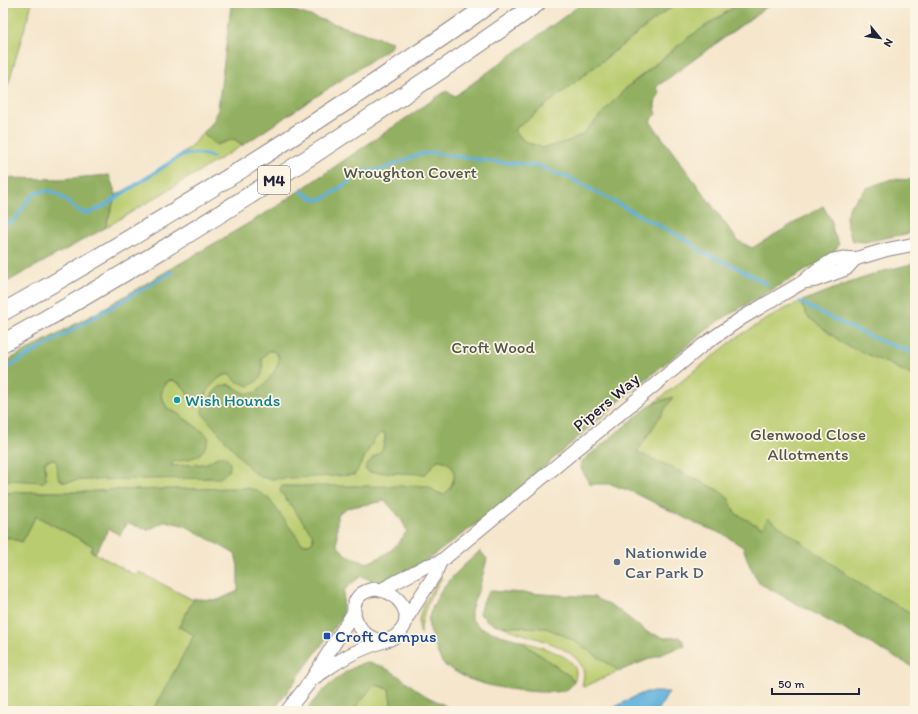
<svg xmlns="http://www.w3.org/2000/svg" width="918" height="714" font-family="Itim,sans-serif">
<rect width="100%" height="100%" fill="#fcf5e5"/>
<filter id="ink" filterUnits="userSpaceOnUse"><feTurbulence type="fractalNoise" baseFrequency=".025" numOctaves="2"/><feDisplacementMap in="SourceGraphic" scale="8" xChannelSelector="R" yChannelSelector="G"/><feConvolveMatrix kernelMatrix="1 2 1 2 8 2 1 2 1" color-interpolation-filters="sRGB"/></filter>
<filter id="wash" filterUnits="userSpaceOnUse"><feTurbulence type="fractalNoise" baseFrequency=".012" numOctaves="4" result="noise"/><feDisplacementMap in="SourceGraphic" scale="16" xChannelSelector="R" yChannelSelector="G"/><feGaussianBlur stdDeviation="0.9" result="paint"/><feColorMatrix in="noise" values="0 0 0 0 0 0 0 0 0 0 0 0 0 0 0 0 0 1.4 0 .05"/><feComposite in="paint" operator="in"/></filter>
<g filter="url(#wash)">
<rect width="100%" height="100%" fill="#f5e6cc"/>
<g fill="#bacc6f" stroke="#6e7755">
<polygon points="3,3 32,3 8,85 3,82"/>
<polygon points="676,3 740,3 689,37 632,83 623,91 583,134 569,141 543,148 524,141 514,130"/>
<polygon points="203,133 216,145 234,139 243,145 105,228 116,195 154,174 189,148"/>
<polygon points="800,302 808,317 915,377 915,643 637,452 672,398 654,403 736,338 762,322 785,309"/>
<path d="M268 351H274C277 354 279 357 279 362 278 370 260 393 251 394 243 394 235 388 228 384L215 391 202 408 354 475 357 471 374 440 380 432 385 433V439L382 451 372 458 369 472 425 474 437 460C442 460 446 461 449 464 460 472 451 488 444 495L436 492 428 486 280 491 313 535V542L308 544H302L289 527 247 488 112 490 85 492H17L3 493V477L7 480 45 468 44 464 45 462C59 453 58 468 59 478L64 482 80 480 223 475C233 467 231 463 222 456L205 464 171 466 172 462 187 459 206 434 178 414 167 408 161 396C163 387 164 381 173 380L185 388 188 396 204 400C206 396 207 392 209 388 214 381 223 374 230 374L235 380 263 371 262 359Z"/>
<polygon points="36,516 93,546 91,551 131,573 137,576 139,572 193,600 179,627 194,635 153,711 3,711 3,544 7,537 22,542"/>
<path d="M440 577 442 578C431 595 421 613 421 634 413 615 431 592 440 577Z"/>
<path d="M502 626 546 628 563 635 582 646 619 671 584 687 582 686C583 680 585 676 583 670 577 649 542 640 523 634 516 632 509 629 502 626Z"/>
<path d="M519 640C533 645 567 653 574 666 577 671 576 677 574 681L571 677Z"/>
<polygon points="376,685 389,689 392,709 396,711 353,711 373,686"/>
</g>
<g fill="#93b062" stroke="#5a694e" fill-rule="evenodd">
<polygon points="233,3 269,3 392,42 391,47 243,145 234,139 216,145 203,133 213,122 218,109 231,6"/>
<path d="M583 3H676L514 130 524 141 543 148 569 141 583 134 623 91 689 37 740 3H772L656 87 660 93C655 101 653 105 657 114L650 121 738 241 752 248 823 206 832 222 833 232 839 244 836 249 822 261 718 321 630 392 490 514 420 565 398 576 378 583 361 576 344 590 342 617 273 711H153L194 635 179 627 194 598 196 599 218 600 238 591V566L235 554 186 526 166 521 148 530 127 523 120 535 109 529 95 553 91 551 93 546 36 516 22 542 7 537 3 544V493L17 492H85L112 490 247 488 256 490 269 499 302 544H308L313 542V535L280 491 282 486H428L436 492 444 495C452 488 460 472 449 464 445 461 442 460 437 460L426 474 369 472 365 469C369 459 374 459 380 452 385 447 385 439 385 433H380L374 440 357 471 354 475 269 479 261 477 253 472 206 418 202 413C202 406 207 402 211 397 214 392 220 384 228 385 232 385 239 391 245 393 248 393 250 394 254 393 262 390 283 365 278 355 277 354 275 352 273 351H268L262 359C263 374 264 378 249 386L236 381 230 374 225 375 219 378 209 388 203 402 197 406C193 403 190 400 188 396 187 394 186 390 184 388 180 382 171 377 165 383 162 386 162 392 161 396L167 408 178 414 206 434 209 439C207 444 204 450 201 453 195 459 180 461 173 462L171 466 205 464C211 462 217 455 223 456 225 456 227 458 228 460 234 467 226 474 220 478L80 480C75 481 64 483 60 480 54 475 63 451 45 462L46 480 44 482 7 480 3 477V363L96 313 271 210 446 91 455 96ZM385 501C395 511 402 519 407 531 395 549 387 555 367 563L345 554 337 545V515L346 508Z"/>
<polygon points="109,175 116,195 105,228 3,284 3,178 60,179"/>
<polygon points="891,179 915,180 915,232 865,242 853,241 847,225 846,216 851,204 867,188"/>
<polygon points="915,263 915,377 887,363 845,345 808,317 800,302 849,283 884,271"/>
<polygon points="673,397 637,452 666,465 720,491 729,499 735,513 762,528 768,518 863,586 915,615 915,668 759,583 749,564 743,547 723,534 697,524 635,493 611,484 589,484 581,468 580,463 638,415 654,403"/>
<path d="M480 551 487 559 479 589 474 601 471 610V618L474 622 481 628 500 635 519 640 571 677 574 681C572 685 570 688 566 690 556 695 514 690 502 688 491 686 480 683 469 679 466 678 445 666 443 664 439 659 428 627 428 621 429 616 431 611 433 606 443 583 462 567 480 551Z"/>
<path d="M489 591 594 597 617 609 647 632 665 638 680 637 685 645 619 671 582 646 563 635 546 628 502 626 493 624 486 620 480 614C480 605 485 598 489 591Z"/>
<path d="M363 663C386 662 405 682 423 694 432 700 444 703 452 711H419L413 709C407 712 399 712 392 709L389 689 376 685 373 686 353 711H305C321 692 340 672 363 663Z"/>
</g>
<path fill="#60b1db" stroke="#416a8b" d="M646 692H669L658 711H607C620 705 632 697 646 692Z"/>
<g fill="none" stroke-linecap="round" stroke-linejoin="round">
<g stroke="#60b1db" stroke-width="3.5">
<polyline points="301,191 312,198 320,200 327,197 364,171 380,170 420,154 433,153 489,161 539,166 545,168 556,174 566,176 690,242 701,252 732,265 767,284"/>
<path d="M3 224C7 223 11 223 14 220 26 208 28 190 48 191 62 192 73 211 85 213 91 214 97 209 102 207L180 156C192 152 201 153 213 157"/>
<path d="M800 302C829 317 858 332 888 344 897 347 906 350 915 353"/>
<polyline points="3,370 172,272"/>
</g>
</g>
</g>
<g filter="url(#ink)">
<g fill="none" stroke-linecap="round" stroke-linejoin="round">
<defs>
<g id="secondary">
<polyline points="803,282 816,280 846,269 855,259"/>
<path d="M375 589C397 590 418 616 398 634 368 661 329 596 375 589Z"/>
<polyline points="381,590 426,566 440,562 703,345 742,318 803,282 817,270 833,260 843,258 855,259 885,250 915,244"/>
<polyline points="406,619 435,574 440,562"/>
<path d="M315 677C324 672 332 665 341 660 355 651 369 646 384 641"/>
<polyline points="287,711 312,679 354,612"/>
</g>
<g id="motorway">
<path d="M3 312C135 238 263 158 389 73 423 50 458 27 491 3"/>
<path d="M3 343C110 284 213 219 316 153 390 104 465 56 537 3"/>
</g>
</defs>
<use href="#secondary" stroke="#8c8484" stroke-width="15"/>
<use href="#motorway" stroke="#8c8484" stroke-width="19"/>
<use href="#secondary" stroke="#fff" stroke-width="13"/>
<use href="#motorway" stroke="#fff" stroke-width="17"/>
</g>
</g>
<circle fill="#0f9aa8" stroke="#fcf5e5" stroke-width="1.5" cx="177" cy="400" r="4"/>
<circle fill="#5c6f8a" stroke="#fcf5e5" stroke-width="1.5" cx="617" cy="562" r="4"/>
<rect fill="#1a4fb4" stroke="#fcf5e5" stroke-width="1.5" x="323" y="632" width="8" height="8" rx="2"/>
<g text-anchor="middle" stroke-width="3.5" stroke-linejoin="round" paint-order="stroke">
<rect fill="#fcf5e5" stroke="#63616e" stroke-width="1" x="258" y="166" width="32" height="28" rx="3"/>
<g font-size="16" font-weight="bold" fill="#22223b">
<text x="274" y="186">M4</text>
</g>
<g font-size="17" fill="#50554b" stroke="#fcf5e5">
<text x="410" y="178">Wroughton Covert</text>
<text x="493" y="353">Croft Wood</text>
<text x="808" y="440">Glenwood Close<tspan x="808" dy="20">Allotments</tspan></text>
</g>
<g font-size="17" fill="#0d838f" stroke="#fcf5e5" text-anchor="start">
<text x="185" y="406">Wish Hounds</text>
</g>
<g font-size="17" fill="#22223b" stroke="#fcf5e5">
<text transform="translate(606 402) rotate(-40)" y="6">Pipers Way</text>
</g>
<g font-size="17" fill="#4e5e75" stroke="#fcf5e5" text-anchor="start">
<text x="625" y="558">Nationwide<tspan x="625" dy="20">Car Park D</tspan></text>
</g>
<g font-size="17" fill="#164399" stroke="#fcf5e5" text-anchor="start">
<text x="335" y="642">Croft Campus</text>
</g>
</g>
<rect width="918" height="714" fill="none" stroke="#fcf5e5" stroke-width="16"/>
<g transform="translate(880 38) rotate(119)" stroke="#fcf5e5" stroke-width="3" paint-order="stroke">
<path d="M0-3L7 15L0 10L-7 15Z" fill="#22223b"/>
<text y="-6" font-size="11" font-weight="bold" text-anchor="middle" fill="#22223b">N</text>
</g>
<path d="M772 688v6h87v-6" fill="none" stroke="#22223b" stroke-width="2"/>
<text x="778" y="688" font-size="12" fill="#22223b" stroke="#fcf5e5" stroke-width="3" paint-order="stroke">50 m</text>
</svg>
